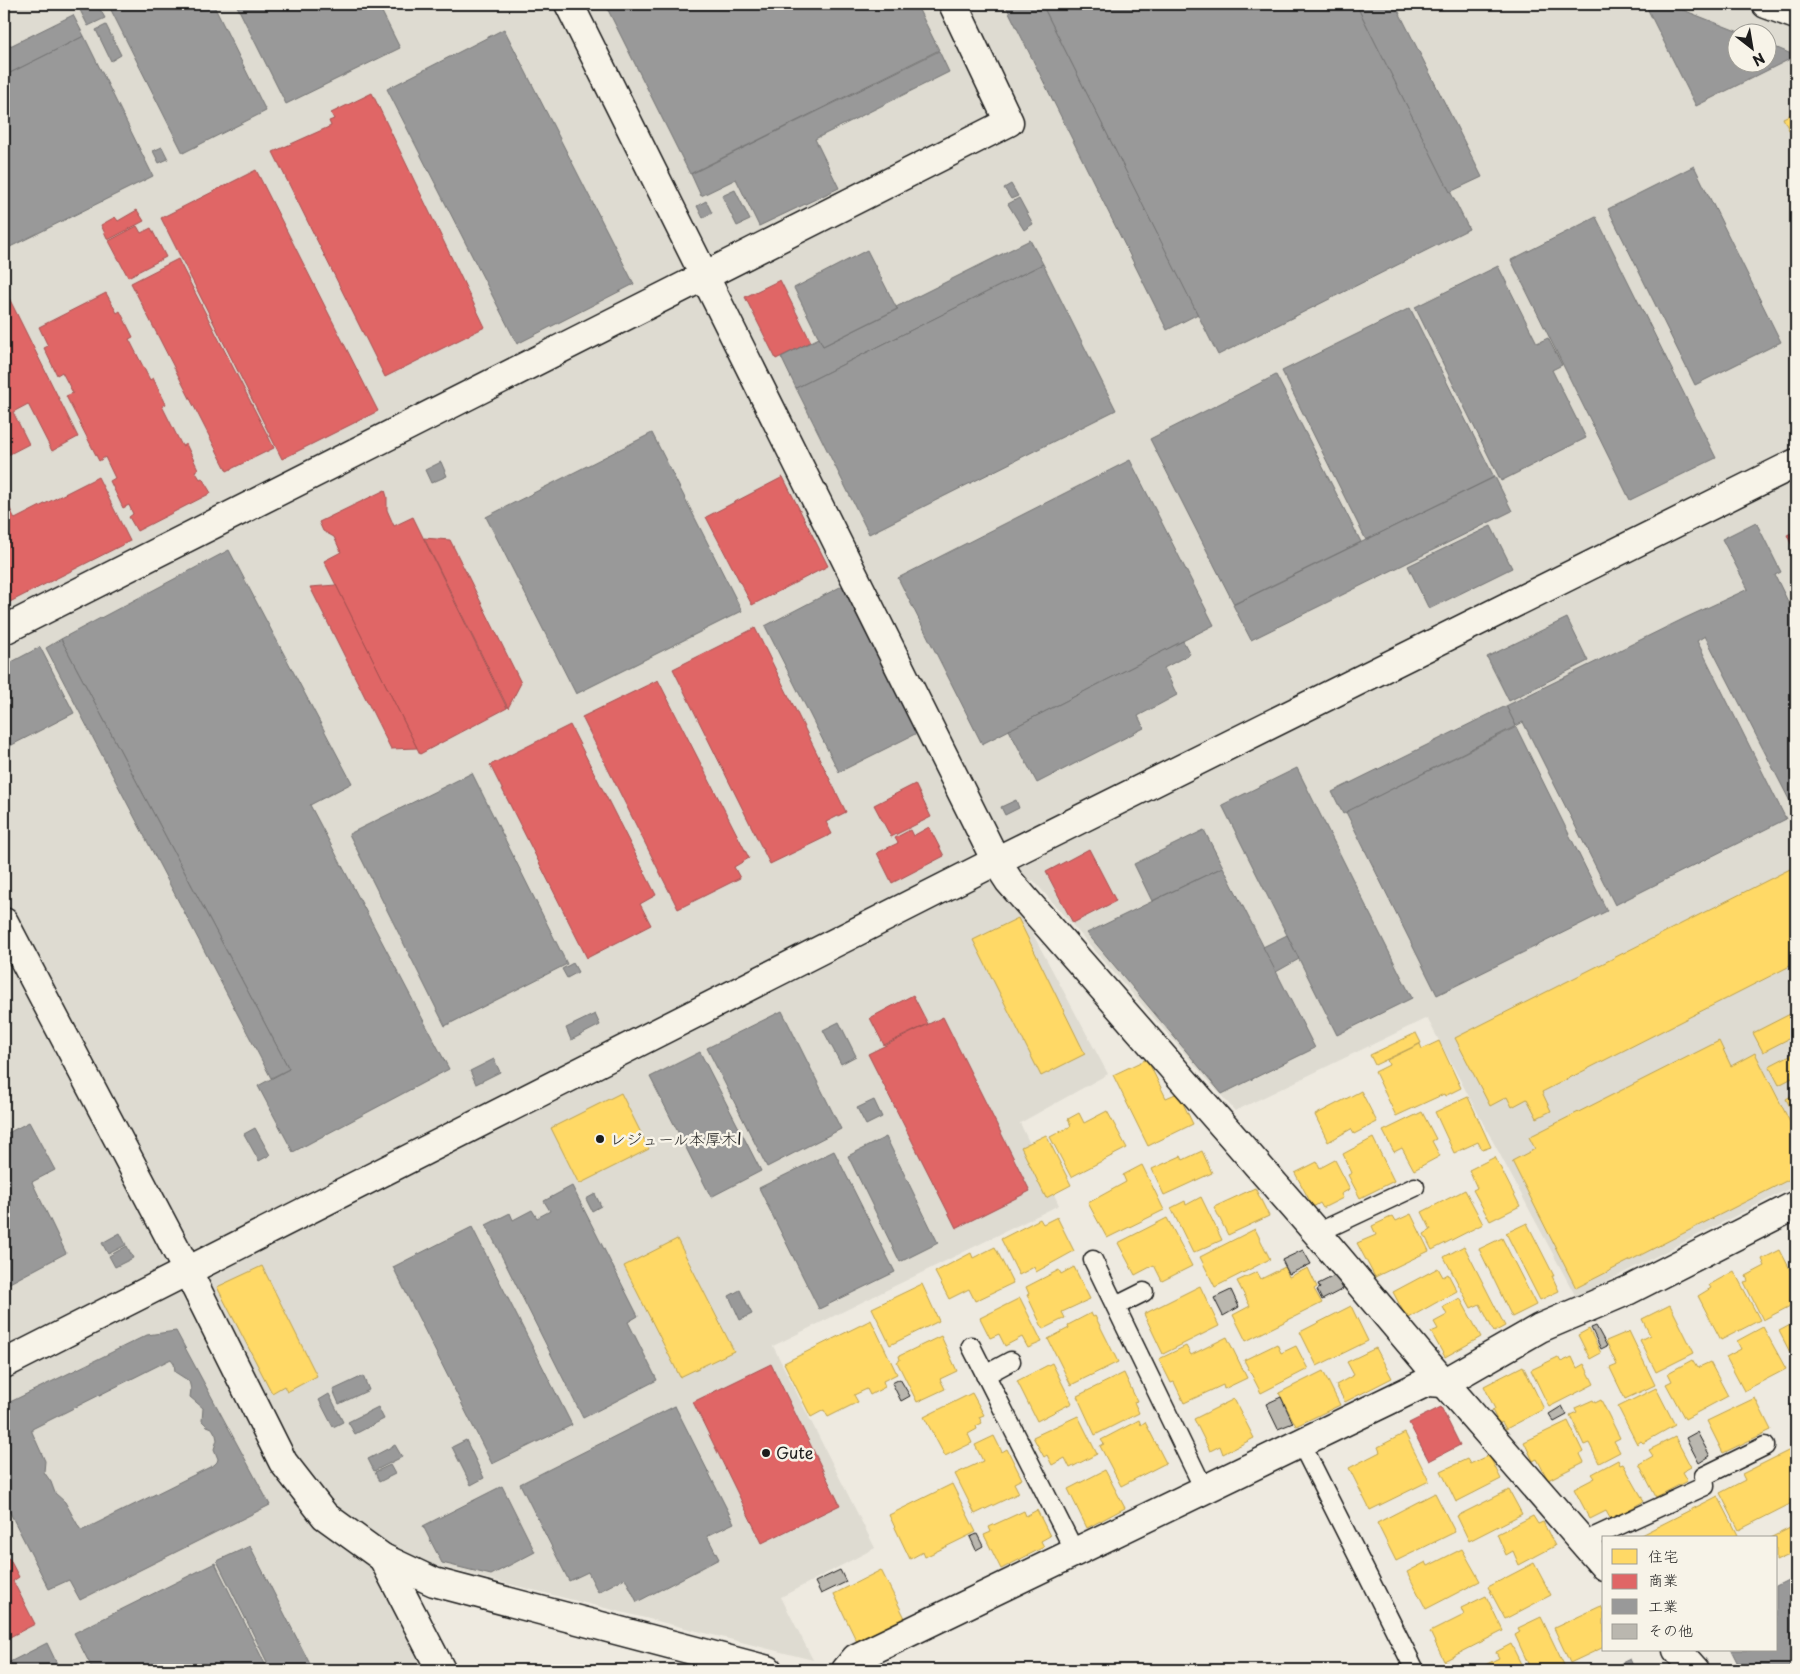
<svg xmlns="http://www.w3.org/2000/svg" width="1800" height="1674" font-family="'Playpen Sans','Klee One',sans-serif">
<rect width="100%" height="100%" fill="#eeeae0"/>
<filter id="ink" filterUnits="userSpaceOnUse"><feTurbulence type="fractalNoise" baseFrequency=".02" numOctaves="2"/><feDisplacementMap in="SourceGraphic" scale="10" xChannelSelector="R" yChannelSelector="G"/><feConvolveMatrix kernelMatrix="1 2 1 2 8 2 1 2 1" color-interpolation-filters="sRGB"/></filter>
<g filter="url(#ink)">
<path fill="#dedbd1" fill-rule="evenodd" d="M4 4H1796V1185L1576 1297 1427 1018 1235 1111 1033 880 1013 897 1108 1074 1020 1123 1059 1205 773 1346 875 1548 781 1597 813 1660 409 1559 360 1532 428 1670H4ZM1738 32H1768V62H1738Z"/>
<g fill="#ffd966" stroke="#bba050">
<polygon points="1796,112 1796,144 1783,118"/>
<polygon points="1796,866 1796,963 1542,1092 1551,1111 1537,1118 1527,1099 1512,1107 1507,1097 1490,1106 1455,1038"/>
<polygon points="1018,918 1085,1054 1041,1076 973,940"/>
<polygon points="1796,1011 1796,1035 1763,1052 1753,1033"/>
<polygon points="1416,1033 1421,1043 1375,1065 1370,1055"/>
<polygon points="1439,1041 1461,1088 1445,1096 1444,1094 1396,1116 1375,1072 1389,1065 1387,1060 1420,1044 1422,1049"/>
<polygon points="1719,1041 1731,1066 1755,1053 1796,1134 1796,1176 1576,1288 1512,1161 1535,1149 1529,1137"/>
<polygon points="1796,1052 1796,1076 1779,1085 1769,1066"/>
<polygon points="1147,1059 1166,1098 1178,1093 1193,1124 1148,1146 1113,1075"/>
<polygon points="1361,1091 1377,1122 1354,1134 1351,1129 1328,1142 1315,1115"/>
<polygon points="621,1093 649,1149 579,1184 551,1128"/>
<polygon points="1796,1093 1796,1119 1786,1099"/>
<polygon points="1468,1097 1491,1147 1482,1150 1478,1142 1454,1153 1435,1112"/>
<polygon points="1107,1111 1127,1148 1071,1177 1050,1137 1071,1126 1068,1119 1079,1113 1084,1123"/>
<polygon points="1422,1112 1436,1139 1432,1141 1440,1156 1414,1170 1402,1148 1394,1152 1383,1131"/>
<polygon points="1046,1135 1071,1185 1046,1198 1021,1147"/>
<polygon points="1373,1138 1394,1181 1360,1198 1348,1175 1352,1173 1343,1154"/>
<polygon points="1202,1151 1212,1173 1164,1195 1152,1169 1181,1156 1183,1160"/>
<polygon points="1495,1157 1520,1206 1490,1221 1473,1190 1477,1188 1469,1170"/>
<polygon points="1335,1160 1350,1189 1341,1194 1343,1198 1323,1208 1320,1203 1313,1207 1295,1173 1317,1162 1320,1168"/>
<polygon points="1142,1165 1164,1210 1107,1238 1088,1203 1126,1182 1123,1175"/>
<polygon points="1255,1188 1269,1216 1228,1235 1214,1207"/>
<polygon points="1465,1190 1483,1224 1432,1250 1424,1234 1431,1230 1422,1212"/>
<polygon points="1201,1197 1222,1240 1193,1253 1171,1208 1185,1201 1186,1205"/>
<polygon points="1411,1214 1429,1251 1375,1277 1357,1243 1376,1235 1372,1226 1393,1216 1396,1221"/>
<polygon points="1057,1217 1074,1251 1036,1272 1034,1267 1019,1275 1001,1239 1040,1219 1043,1224"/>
<polygon points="1167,1218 1192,1266 1162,1281 1154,1265 1135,1275 1118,1243"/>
<polygon points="1527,1223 1554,1276 1552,1276 1559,1291 1540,1300 1506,1233"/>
<polygon points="1255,1229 1270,1259 1215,1287 1200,1257"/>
<polygon points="1502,1238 1536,1305 1512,1317 1479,1249"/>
<polygon points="677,1239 734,1351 680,1377 624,1266"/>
<polygon points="1464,1246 1505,1326 1494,1332 1480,1304 1471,1308 1444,1257"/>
<polygon points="995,1247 1013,1283 975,1301 969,1289 949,1299 935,1272 971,1253 973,1258"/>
<polygon points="1780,1250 1796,1281 1796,1303 1763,1320 1744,1282 1748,1281 1746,1276 1765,1266 1762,1259"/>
<polygon points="262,1266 317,1376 287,1392 284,1386 272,1393 217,1287"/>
<polygon points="1074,1267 1090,1299 1062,1312 1065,1318 1043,1329 1027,1295 1029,1294 1026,1287 1059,1270 1061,1274"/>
<polygon points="1285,1267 1289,1277 1308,1268 1317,1287 1314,1289 1322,1303 1246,1341 1233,1315 1250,1306 1237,1281 1257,1272 1261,1279"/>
<polygon points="1438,1268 1443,1277 1448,1274 1457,1291 1407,1319 1393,1292"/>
<polygon points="1734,1271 1760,1320 1721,1340 1698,1296 1711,1288 1709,1285"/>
<polygon points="922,1284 939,1321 890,1345 872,1308"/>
<polygon points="1200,1286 1219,1326 1163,1354 1144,1314"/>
<polygon points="1020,1298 1042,1342 1028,1348 1022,1337 1005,1346 999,1334 990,1338 980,1318"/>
<polygon points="1460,1298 1481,1337 1445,1357 1431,1332 1438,1329 1434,1322 1447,1315 1443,1307"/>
<polygon points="1670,1305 1694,1353 1656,1372 1640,1340 1650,1335 1642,1319"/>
<polygon points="1351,1306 1368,1341 1317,1366 1300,1332"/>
<polygon points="1091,1313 1093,1317 1095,1316 1118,1362 1071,1385 1048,1339 1069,1328 1068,1325"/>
<polygon points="871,1320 897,1374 883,1381 885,1387 870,1395 867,1389 854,1395 858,1402 828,1417 824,1410 811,1417 784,1363"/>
<polygon points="1796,1322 1796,1364 1779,1331"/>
<polygon points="1763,1327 1786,1369 1744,1391 1726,1357 1741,1349 1737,1341"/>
<polygon points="1589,1329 1601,1353 1590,1359 1578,1335"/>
<polygon points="1629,1331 1655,1385 1625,1399 1610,1368 1617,1365 1606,1341 1625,1333 1625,1335"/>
<polygon points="941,1336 957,1371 940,1379 945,1389 917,1402 897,1362 900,1360 899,1356"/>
<polygon points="1227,1337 1247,1378 1224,1389 1223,1385 1184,1403 1174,1382 1171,1383 1159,1359 1186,1346 1191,1355"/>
<polygon points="1277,1344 1281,1353 1296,1346 1308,1369 1261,1393 1244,1360"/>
<polygon points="1376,1348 1392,1378 1345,1402 1336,1385 1354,1375 1347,1362"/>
<polygon points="1558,1357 1561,1362 1572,1357 1577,1368 1584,1364 1594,1384 1549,1407 1531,1370"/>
<polygon points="1692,1360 1697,1368 1710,1362 1728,1396 1685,1419 1666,1384 1672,1381 1668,1373"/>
<polygon points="1052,1363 1072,1403 1037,1421 1017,1381"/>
<polygon points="1523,1366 1544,1409 1506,1429 1502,1422 1499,1424 1492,1410 1495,1409 1484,1386"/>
<polygon points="1323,1371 1340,1405 1296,1426 1279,1393"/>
<polygon points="1124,1373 1137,1401 1134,1402 1139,1413 1095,1435 1077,1396"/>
<polygon points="1656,1388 1675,1425 1643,1443 1641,1441 1637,1444 1618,1407"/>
<polygon points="972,1393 984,1415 979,1417 982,1423 976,1426 977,1429 968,1434 972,1443 945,1456 924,1417"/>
<polygon points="1755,1398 1771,1430 1723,1453 1707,1421"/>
<polygon points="1234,1399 1254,1438 1223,1454 1220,1446 1210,1451 1194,1419"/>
<polygon points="1593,1400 1595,1403 1601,1400 1620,1438 1614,1441 1620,1452 1599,1463 1589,1443 1584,1445 1570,1415 1577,1412 1575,1408"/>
<polygon points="1078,1416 1097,1454 1070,1468 1065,1458 1052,1465 1047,1455 1044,1457 1033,1437"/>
<polygon points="1139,1420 1141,1425 1145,1422 1166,1463 1121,1486 1100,1446 1104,1444 1101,1440"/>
<polygon points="1568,1421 1583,1452 1580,1454 1584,1462 1548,1480 1537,1459 1533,1461 1524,1442"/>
<polygon points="1405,1433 1429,1481 1370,1510 1349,1468 1380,1452 1378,1447"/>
<polygon points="994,1436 1002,1452 1007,1449 1022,1479 1014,1483 1019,1493 975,1514 955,1474 983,1461 975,1445"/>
<polygon points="1675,1437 1691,1467 1682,1472 1687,1481 1656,1497 1639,1464 1653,1456 1649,1450"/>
<polygon points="1796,1447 1796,1501 1739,1530 1720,1493 1745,1480 1742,1474"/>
<polygon points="1489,1455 1501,1479 1456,1502 1441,1471 1467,1459 1470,1464"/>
<polygon points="1618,1460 1620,1465 1623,1464 1644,1501 1611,1520 1606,1511 1590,1519 1574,1489 1595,1478 1592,1474"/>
<polygon points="1105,1470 1125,1508 1087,1528 1068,1489"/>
<polygon points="952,1484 976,1532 925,1557 923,1552 910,1559 889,1515"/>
<polygon points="1509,1490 1522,1514 1469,1541 1457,1516"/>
<polygon points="1435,1493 1455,1532 1396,1561 1377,1523"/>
<polygon points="1718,1496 1738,1535 1731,1538 1635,1538"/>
<polygon points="1037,1510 1050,1536 1041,1541 1044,1547 1001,1569 984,1535 991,1532 989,1527 1024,1511 1026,1516"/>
<polygon points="1533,1516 1538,1524 1543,1522 1555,1546 1519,1565 1513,1551 1506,1555 1497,1534"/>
<polygon points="1796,1525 1796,1552 1776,1561 1776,1538 1770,1538"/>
<polygon points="1462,1549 1480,1581 1426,1609 1407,1572 1426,1562 1428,1566"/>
<polygon points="1534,1563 1551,1595 1505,1619 1488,1587"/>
<polygon points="881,1570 905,1618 857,1642 834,1594"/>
<polygon points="1486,1596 1503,1631 1444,1661 1430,1632 1464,1615 1461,1608"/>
<polygon points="1601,1606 1604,1612 1604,1647 1570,1663 1554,1628"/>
<polygon points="1541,1617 1565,1667 1558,1670 1531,1670 1515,1635 1520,1632 1518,1628"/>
<polygon points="1511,1644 1524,1670 1475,1670 1499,1658 1496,1652"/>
</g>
<g fill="#e06666" stroke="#a55050">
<polygon points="372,93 485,327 385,377 273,152 331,126 329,121 334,119 331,113"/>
<polygon points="256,170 378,411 282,459 161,218"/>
<polygon points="137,210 144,221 108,240 101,225 115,217 118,221"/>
<polygon points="137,226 141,233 151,228 166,257 128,277 109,241"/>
<polygon points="178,259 274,448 227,471 131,283"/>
<polygon points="780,280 811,342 776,359 745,297"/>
<polygon points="4,288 78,437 52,451 28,404 13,412 29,444 4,457 4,415 5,414 4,411"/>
<polygon points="106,293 117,313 120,311 133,337 129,339 150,380 153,378 166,404 162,406 182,446 186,444 198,469 195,471 200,479 202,478 211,493 137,531 129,517 133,514 129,505 123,508 110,481 115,478 105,457 99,461 66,396 73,393 62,372 57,375 44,348 48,346 39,327"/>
<polygon points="98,477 130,541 4,605 4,505 7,503 15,519"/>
<polygon points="783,477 828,566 752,605 706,517"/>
<polygon points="385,490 387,497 387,510 394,526 413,517 507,708 420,754 324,561 341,552 334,537 323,531 319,522"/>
<polygon points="1796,531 1796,554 1787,535"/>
<polygon points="424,538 450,540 521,683 508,708"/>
<polygon points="336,585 417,748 391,749 310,587"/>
<polygon points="755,628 846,812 826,822 832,834 770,864 673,669"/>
<polygon points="658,680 749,858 734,867 740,878 678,909 582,717"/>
<polygon points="570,725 656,895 640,904 651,925 587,958 490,765"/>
<polygon points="915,784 931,817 891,837 874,805"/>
<polygon points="929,827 944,856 892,883 877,853 898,843 895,838 910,830 913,836"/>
<polygon points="1089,849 1116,901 1073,923 1046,872"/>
<polygon points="913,995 928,1024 884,1045 870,1018"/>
<polygon points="943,1017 1030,1191 956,1228 868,1054"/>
<polygon points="771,1364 840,1505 762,1543 693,1402"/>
<polygon points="1441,1407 1460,1445 1429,1461 1409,1423"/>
<polygon points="9,1558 19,1577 13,1581 35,1624 4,1640 4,1560"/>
</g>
<g fill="#999" stroke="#747474" fill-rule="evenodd">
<polygon points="77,4 97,4 105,18 88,26"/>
<polygon points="108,4 213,4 266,111 183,153"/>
<polygon points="236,4 378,4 400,48 286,104"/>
<polygon points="605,4 916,4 939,50 690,174"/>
<polygon points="1005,4 1042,4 1198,314 1167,330"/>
<polygon points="1042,4 1356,4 1469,229 1218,355"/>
<polygon points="1356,4 1395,4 1482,177 1450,192"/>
<polygon points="1645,4 1668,4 1739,32 1738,32 1738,62 1768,62 1768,44 1796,56 1696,106"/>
<polygon points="73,15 84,36 4,76 4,49"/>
<polygon points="106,25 121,55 111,61 96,30"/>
<polygon points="504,29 634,284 517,344 387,89"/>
<polygon points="84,36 153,176 4,250 4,76"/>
<polygon points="939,51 949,72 815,139 839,188 759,226 736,179 701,196 691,174"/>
<polygon points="162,147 168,159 159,163 153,151"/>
<polygon points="1694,166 1781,342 1695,385 1608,209"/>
<polygon points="1011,184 1018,196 1011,199 1004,188"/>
<polygon points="735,190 750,220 737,226 722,196"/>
<polygon points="1019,198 1033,224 1024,230 1008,204"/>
<polygon points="706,201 712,213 703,218 697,206"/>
<polygon points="1596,217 1716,458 1630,500 1511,260"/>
<polygon points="1030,240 1043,264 796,388 781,357 819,338 823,346 898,309 896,307"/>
<polygon points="867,250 897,309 823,346 794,288"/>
<polygon points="1043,264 1116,410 869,534 796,388"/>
<polygon points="1498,266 1537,343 1548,338 1562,365 1552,370 1586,438 1501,481 1415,307"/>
<polygon points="1410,308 1494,477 1366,540 1282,371"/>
<polygon points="1276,375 1361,542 1234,604 1150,439"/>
<polygon points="652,433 742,611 576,694 486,517"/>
<polygon points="1130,460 1214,625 982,744 898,578"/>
<polygon points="441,462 447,476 431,483 425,470"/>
<polygon points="1495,477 1512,511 1251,640 1233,605"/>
<polygon points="1756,522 1781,572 1775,575 1796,618 1796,813 1705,636 1697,641 1786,819 1615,905 1523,722 1516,726 1506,706 1685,618 1748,589 1722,539"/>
<polygon points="1491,526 1512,568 1429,609 1408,566"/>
<polygon points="229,550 352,783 310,805 449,1069 293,1152 258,1086 289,1069 61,639"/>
<polygon points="842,586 917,733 839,772 765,626"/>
<polygon points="1567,618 1588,661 1509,701 1487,657"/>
<polygon points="61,639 289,1069 271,1078 46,648"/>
<polygon points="1183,641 1190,654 1164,668 1177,695 1138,716 1144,728 1037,783 1009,730"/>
<polygon points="40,647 74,713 4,749 4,666"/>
<polygon points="1506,706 1516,726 1343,814 1332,792"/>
<polygon points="1516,727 1607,911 1437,995 1346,812"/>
<polygon points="1297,768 1412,998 1337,1035 1222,805"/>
<polygon points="472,773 567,964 445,1026 349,834"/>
<polygon points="1016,800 1019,808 1005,815 1001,807"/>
<polygon points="1204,830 1223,867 1152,901 1134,864"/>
<polygon points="1223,867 1315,1048 1222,1094 1087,933"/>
<polygon points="1287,935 1299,959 1276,972 1263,947"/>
<polygon points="573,963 578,972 567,978 562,969"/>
<polygon points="782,1011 841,1129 767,1167 707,1048"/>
<polygon points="595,1014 600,1025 571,1040 566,1028"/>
<polygon points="839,1022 856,1056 841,1064 823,1030"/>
<polygon points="700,1052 761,1171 711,1197 650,1077"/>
<polygon points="494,1059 500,1072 476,1084 470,1071"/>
<polygon points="874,1100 882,1117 866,1125 857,1108"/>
<polygon points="29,1122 55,1170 32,1182 66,1253 4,1286 4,1124 8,1133"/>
<polygon points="255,1128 270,1155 259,1161 244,1134"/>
<polygon points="886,1137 938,1243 900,1262 848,1156"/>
<polygon points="834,1151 895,1272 819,1309 759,1188"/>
<polygon points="572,1186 638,1316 628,1322 657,1380 583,1418 486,1225 510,1213 513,1220 532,1210 537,1218 550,1211 544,1201"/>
<polygon points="595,1194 601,1206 592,1211 586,1199"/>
<polygon points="472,1227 572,1425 492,1464 393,1267"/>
<polygon points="120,1233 126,1245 108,1254 102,1243"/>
<polygon points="127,1246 133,1258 115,1267 109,1256"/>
<polygon points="740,1290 752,1314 740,1320 729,1296"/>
<path d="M176 1331 270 1505 80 1600 69 1580 49 1589 4 1501V1439L7 1437 4 1432V1405L147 1335ZM171 1359 174 1363 175 1372 189 1381 191 1389 190 1397 203 1408 202 1421 207 1426 212 1428 216 1435 217 1440 214 1449 218 1459 217 1462 214 1465 83 1530 80 1529 65 1502 55 1493 51 1482 44 1472 45 1461 32 1432V1429Z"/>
<polygon points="363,1376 369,1390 339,1404 333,1390"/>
<polygon points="329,1394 343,1422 333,1427 319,1400"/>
<polygon points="675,1406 734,1523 707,1536 719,1559 637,1602 625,1578 598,1592 588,1572 569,1581 520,1484"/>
<polygon points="378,1407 384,1419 355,1434 348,1422"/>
<polygon points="466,1440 484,1478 471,1485 452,1447"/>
<polygon points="395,1445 402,1457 374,1471 368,1459"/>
<polygon points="390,1465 395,1474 379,1482 375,1472"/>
<polygon points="502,1486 535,1552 491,1575 442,1563 423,1526"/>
<polygon points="250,1546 313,1670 271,1670 217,1561"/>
<polygon points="215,1563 268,1670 93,1670 74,1633"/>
<polygon points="1796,1576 1796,1670 1741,1670 1731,1650 1776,1650 1776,1586"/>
<polygon points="47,1643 60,1670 4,1670 4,1665"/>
<polygon points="1630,1659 1635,1670 1607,1670"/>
</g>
<g fill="#bab7af" stroke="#1c1c1c">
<polygon points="1303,1250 1311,1264 1289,1274 1282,1260"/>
<polygon points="1336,1275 1343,1289 1322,1300 1317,1290 1320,1288 1318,1284"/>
<polygon points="1231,1290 1239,1307 1223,1316 1214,1298"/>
<polygon points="1596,1326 1607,1346 1601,1349 1591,1328"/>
<polygon points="900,1379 910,1396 901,1401 892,1383"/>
<polygon points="1281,1397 1293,1423 1278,1429 1266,1404"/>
<polygon points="1562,1406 1567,1415 1554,1422 1549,1414"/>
<polygon points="1697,1432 1710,1456 1699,1463 1686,1438"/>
<polygon points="977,1534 983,1546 976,1550 970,1537"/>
<polygon points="840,1570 846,1582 821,1594 815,1582"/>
</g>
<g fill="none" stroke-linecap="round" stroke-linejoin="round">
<defs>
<g id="lane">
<polyline points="1317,1233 1415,1187"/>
<polyline points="1093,1260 1204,1489"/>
<polyline points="1116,1306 1144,1292"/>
<polyline points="971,1346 1075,1552"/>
<polyline points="985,1375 1011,1361"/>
<polyline points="1301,1443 1415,1670"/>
<polyline points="1583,1542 1705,1486 1704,1476 1765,1446"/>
</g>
<g id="street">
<polyline points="569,4 996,861 1009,881 1317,1233 1428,1364 1604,1566"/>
<polyline points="1766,4 1796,15"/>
<polyline points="4,630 1009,122 953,4"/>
<polyline points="4,1364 996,861 1796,463"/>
<polyline points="383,1558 441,1670"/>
<polyline points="1677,1650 1695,1670"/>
<polyline points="846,1670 856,1658 1427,1382 1444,1383 1540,1328 1629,1290 1796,1205"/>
</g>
<polyline id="secondary" points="4,922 187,1270 283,1462 325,1516 383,1558 434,1582 768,1670"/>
</defs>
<use href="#lane" stroke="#1c1c1c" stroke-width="21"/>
<use href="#street" stroke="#1c1c1c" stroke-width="31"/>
<use href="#secondary" stroke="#1c1c1c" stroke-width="31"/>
<use href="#lane" stroke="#f7f3e8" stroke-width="18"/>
<use href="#street" stroke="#f7f3e8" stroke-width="28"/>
<use href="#secondary" stroke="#f7f3e8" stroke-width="28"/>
</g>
</g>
<g fill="#1c1c1c" stroke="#f7f3e8" stroke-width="2">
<circle cx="600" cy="1139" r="5"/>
<circle cx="766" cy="1453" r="5"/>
</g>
<g text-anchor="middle" stroke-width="5" stroke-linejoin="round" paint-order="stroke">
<g font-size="16" fill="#1c1c1c" stroke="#f7f3e8" text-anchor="start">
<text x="610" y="1145">レジュール本厚木I</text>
<text x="776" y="1459">Gute</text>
</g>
</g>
<rect width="1800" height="1674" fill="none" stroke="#f7f3e8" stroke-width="20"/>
<rect x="10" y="10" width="1780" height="1654" fill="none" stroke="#1c1c1c" stroke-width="2" filter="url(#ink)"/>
<rect x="1602" y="1536" width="175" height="115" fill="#f7f3e8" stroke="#9f9d96"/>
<rect x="1612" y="1549" width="25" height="15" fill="#ffd966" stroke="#9f9d96"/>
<text x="1648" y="1562" font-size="15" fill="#1c1c1c">住宅</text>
<rect x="1612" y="1574" width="25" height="15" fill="#e06666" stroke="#9f9d96"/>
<text x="1648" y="1586" font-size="15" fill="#1c1c1c">商業</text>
<rect x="1612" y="1599" width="25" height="15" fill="#999999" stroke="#9f9d96"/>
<text x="1648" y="1612" font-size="15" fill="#1c1c1c">工業</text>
<rect x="1612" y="1624" width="25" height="15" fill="#bab7af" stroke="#9f9d96"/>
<text x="1648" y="1636" font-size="15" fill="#1c1c1c">その他</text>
<g transform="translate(1752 48) rotate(149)"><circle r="24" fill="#f7f3e8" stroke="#9f9d96"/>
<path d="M0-4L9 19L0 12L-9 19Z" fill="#1c1c1c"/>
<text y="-8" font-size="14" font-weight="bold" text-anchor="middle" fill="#1c1c1c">N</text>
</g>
</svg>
